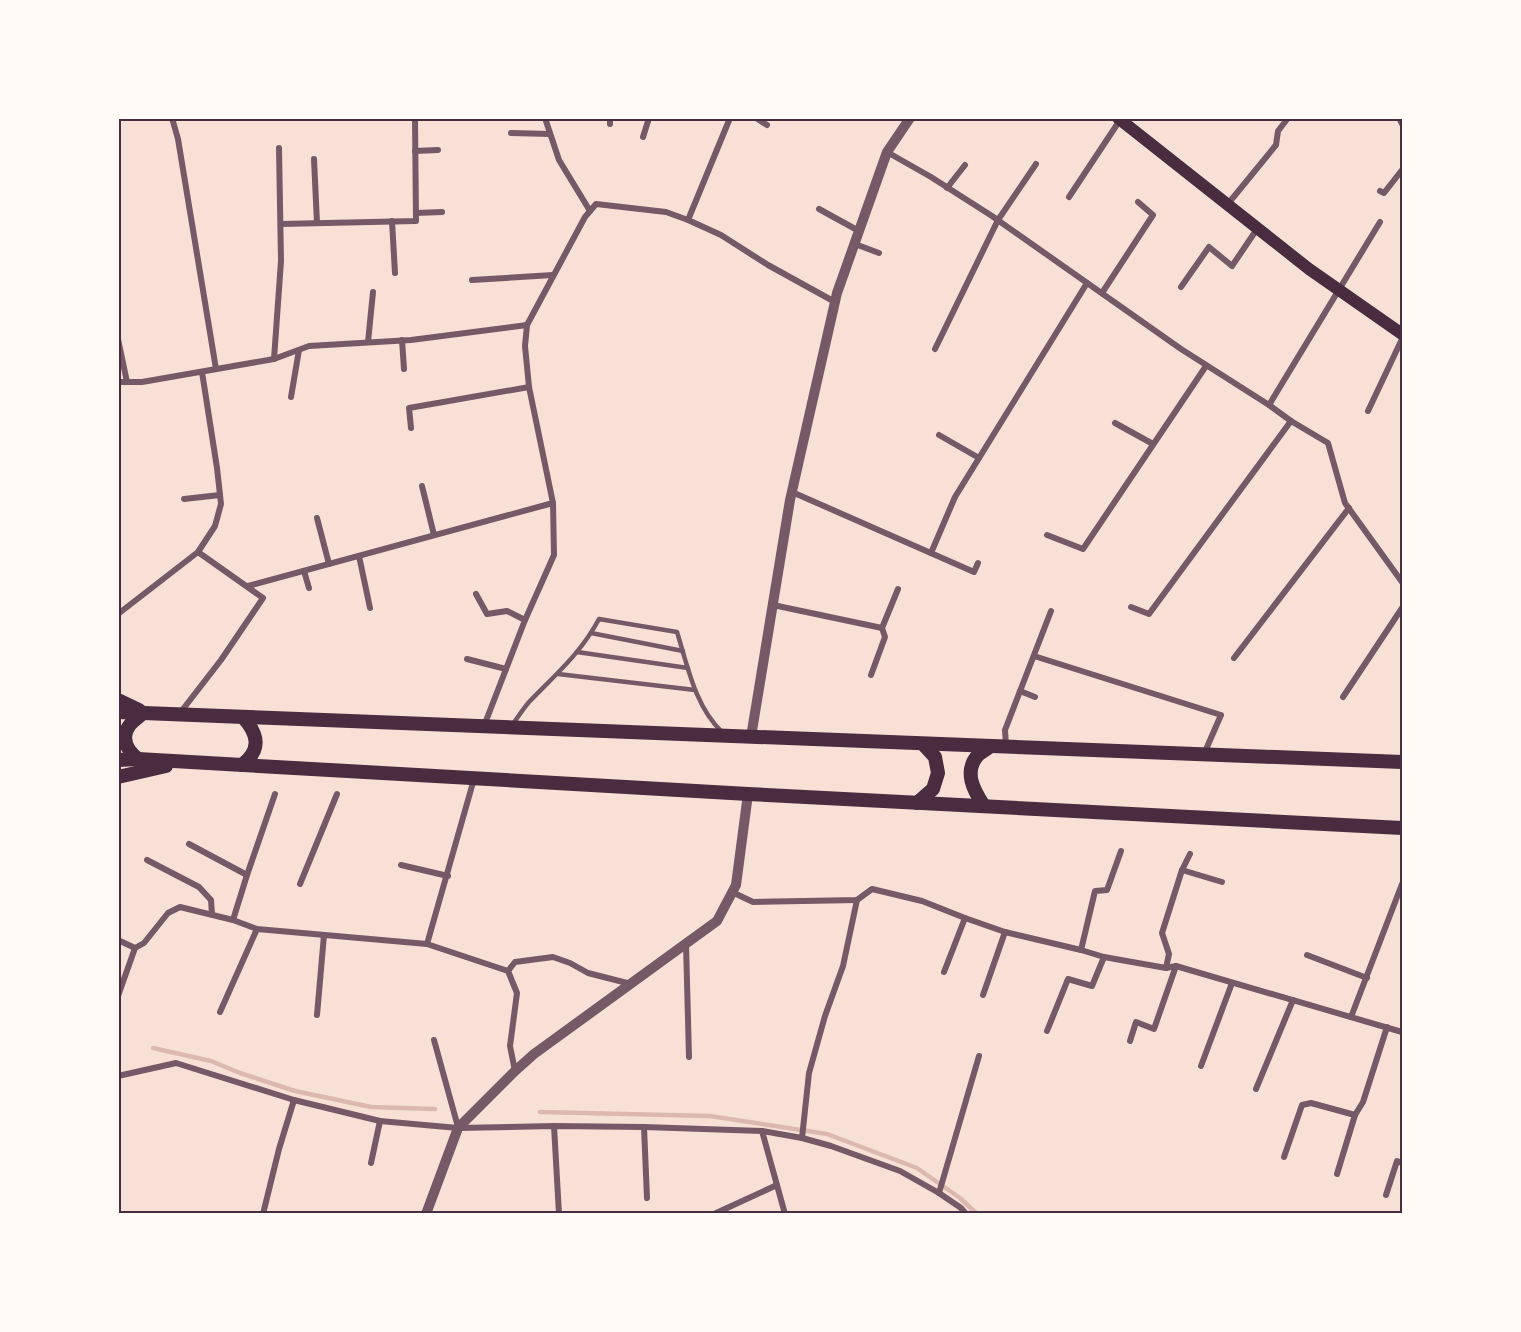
<svg xmlns="http://www.w3.org/2000/svg" width="1521" height="1332" font-family="'Nunito Sans',sans-serif">
<rect width="100%" height="100%" fill="#f7e1d7"/>
<g fill="none" stroke-linecap="round" stroke-linejoin="round">
<g stroke="#dcb8b0" stroke-width="4.5">
<polyline points="153,1048 211,1061 240,1073 295,1091 371,1107 435,1109"/>
<polyline points="540,1112 710,1116 827,1134 917,1168 960,1198 977,1214"/>
</g>
<g stroke="#755966" stroke-width="4.5">
<polyline points="591,633 683,651"/>
<polyline points="577,652 688,668"/>
<polyline points="558,674 695,690"/>
<path d="M512 725C518 717 523 709 529 702 556 674 581 653 599 619L677 632C688 667 695 706 722 732"/>
</g>
<g stroke="#755966" stroke-width="6">
<polyline points="172,118 178,139 216,369"/>
<polyline points="545,118 559,160 590,211"/>
<polyline points="756,118 767,125"/>
<polyline points="1399,118 1402,124"/>
<polyline points="610,124 610,118"/>
<polyline points="511,133 550,134"/>
<polyline points="643,137 649,118"/>
<polyline points="415,151 438,150"/>
<polyline points="887,152 931,177 992,216 1181,349 1269,405 1291,421 1328,443 1345,503 1402,582"/>
<polyline points="314,159 317,223"/>
<polyline points="947,188 965,165"/>
<polyline points="1380,191 1384,193 1402,170"/>
<polyline points="1069,197 1120,120"/>
<polyline points="1227,205 1276,145 1278,131 1288,118"/>
<polyline points="819,209 859,231"/>
<polyline points="416,213 442,212"/>
<polyline points="688,220 730,118"/>
<polyline points="392,221 395,273"/>
<polyline points="281,224 416,221 415,118"/>
<polyline points="855,244 879,253"/>
<polyline points="472,280 553,275"/>
<polyline points="1181,287 1209,247 1232,266 1257,229"/>
<polyline points="1102,293 1153,215 1138,202"/>
<polyline points="118,339 127,382"/>
<polyline points="402,340 404,369"/>
<polyline points="368,342 373,292"/>
<polyline points="935,349 998,220 1036,164"/>
<polyline points="274,359 281,261 279,148"/>
<polyline points="118,382 142,382 274,359 309,346 411,340 527,325"/>
<polyline points="291,397 299,350"/>
<polyline points="1269,405 1380,222"/>
<polyline points="1368,411 1402,339"/>
<polyline points="1115,423 1153,444"/>
<polyline points="411,428 409,408 529,387"/>
<polyline points="939,435 979,458"/>
<polyline points="422,486 434,535"/>
<polyline points="792,492 974,572 978,563"/>
<polyline points="184,499 220,495"/>
<polyline points="317,518 329,564"/>
<polyline points="1047,535 1083,549 1206,366"/>
<polyline points="931,553 955,497 1087,283"/>
<polyline points="359,556 370,608"/>
<polyline points="304,571 309,588"/>
<polyline points="248,586 553,503"/>
<polyline points="476,594 487,614 507,611 525,620"/>
<polyline points="773,605 882,628"/>
<polyline points="1131,607 1149,614 1291,421"/>
<polyline points="118,614 198,552 215,526 221,504 217,468 202,372"/>
<polyline points="1034,656 1221,715 1204,754"/>
<polyline points="1234,658 1349,508"/>
<polyline points="467,659 506,669"/>
<polyline points="871,675 885,637 882,628 898,589"/>
<polyline points="1020,691 1035,697"/>
<polyline points="1343,697 1402,608"/>
<polyline points="180,713 221,660 263,598 198,552"/>
<polyline points="484,726 525,620 554,555 553,503 529,387 525,346 527,325 585,217 596,204 666,212 688,220 721,235 768,265 835,302"/>
<polyline points="1006,746 1005,730 1051,611"/>
<polyline points="189,844 247,875"/>
<polyline points="147,860 199,887 211,900 212,914"/>
<polyline points="401,865 448,876"/>
<polyline points="1182,870 1222,882"/>
<polyline points="300,884 337,794"/>
<polyline points="732,892 753,902 857,900 872,889 922,901 965,918 1005,932 1081,950 1104,957 1166,968 1176,966 1402,1032"/>
<polyline points="233,920 247,875 275,794"/>
<polyline points="118,940 135,948"/>
<polyline points="427,944 474,779"/>
<polyline points="686,944 689,1057"/>
<polyline points="1081,950 1095,891 1107,890 1121,851"/>
<polyline points="1307,955 1367,978"/>
<polyline points="1166,968 1169,954 1162,933 1182,870 1190,854"/>
<polyline points="508,971 515,962 553,957 570,963 588,973 631,984"/>
<polyline points="944,972 965,918"/>
<polyline points="983,995 1005,932"/>
<polyline points="118,996 135,948 144,943 168,913 180,907 233,920 257,929 427,944 508,971 517,993 510,1046 515,1071"/>
<polyline points="220,1012 257,929"/>
<polyline points="317,1015 324,935"/>
<polyline points="1351,1017 1402,884"/>
<polyline points="1047,1031 1068,979 1092,986 1104,957"/>
<polyline points="434,1040 458,1127"/>
<polyline points="1130,1041 1136,1022 1154,1029 1176,966"/>
<polyline points="1201,1066 1232,983"/>
<polyline points="118,1076 176,1063 294,1100 380,1121 458,1128 554,1126 644,1127 762,1131 802,1138 831,1146 900,1171 939,1193 961,1208 966,1214"/>
<polyline points="1256,1089 1293,1000"/>
<polyline points="554,1126 559,1214"/>
<polyline points="644,1127 647,1198"/>
<polyline points="762,1131 785,1214"/>
<polyline points="802,1138 809,1073 825,1016 843,966 857,900"/>
<polyline points="1284,1157 1302,1105 1311,1103 1355,1115 1363,1102 1387,1027"/>
<polyline points="371,1163 380,1121"/>
<polyline points="1337,1174 1355,1115"/>
<polyline points="939,1193 979,1056"/>
<polyline points="1386,1195 1397,1161 1402,1163"/>
<polyline points="263,1214 279,1149 294,1100"/>
<polyline points="714,1214 777,1185"/>
</g>
<g stroke="#755966" stroke-width="10">
<polyline points="751,737 790,500 837,293 887,152 910,118"/>
<polyline points="426,1214 458,1128 515,1071 534,1054 717,921 736,885 748,794"/>
</g>
<polyline stroke="#4a2c40" stroke-width="12" points="1118,118 1309,269 1402,334"/>
<g stroke="#4a2c40" stroke-width="14">
<polyline points="118,700 139,710"/>
<polyline points="118,712 1402,762"/>
<path d="M138 759C128 751 120 739 129 726 132 721 139 717 143 713"/>
<polyline points="118,760 138,759 748,794 1402,828"/>
<path d="M242 765C261 750 259 735 243 717"/>
<polyline points="118,777 166,766"/>
<polyline points="917,803 933,789 938,773 935,757 923,744"/>
<path d="M984 806C974 791 963 772 978 755 982 752 987 749 991 746"/>
</g>
</g>
<rect width="1521" height="1332" fill="none" stroke="#fffaf5" stroke-width="240"/>
<rect x="120" y="120" width="1281" height="1092" fill="none" stroke="#4a2c40" stroke-width="2"/>
</svg>
